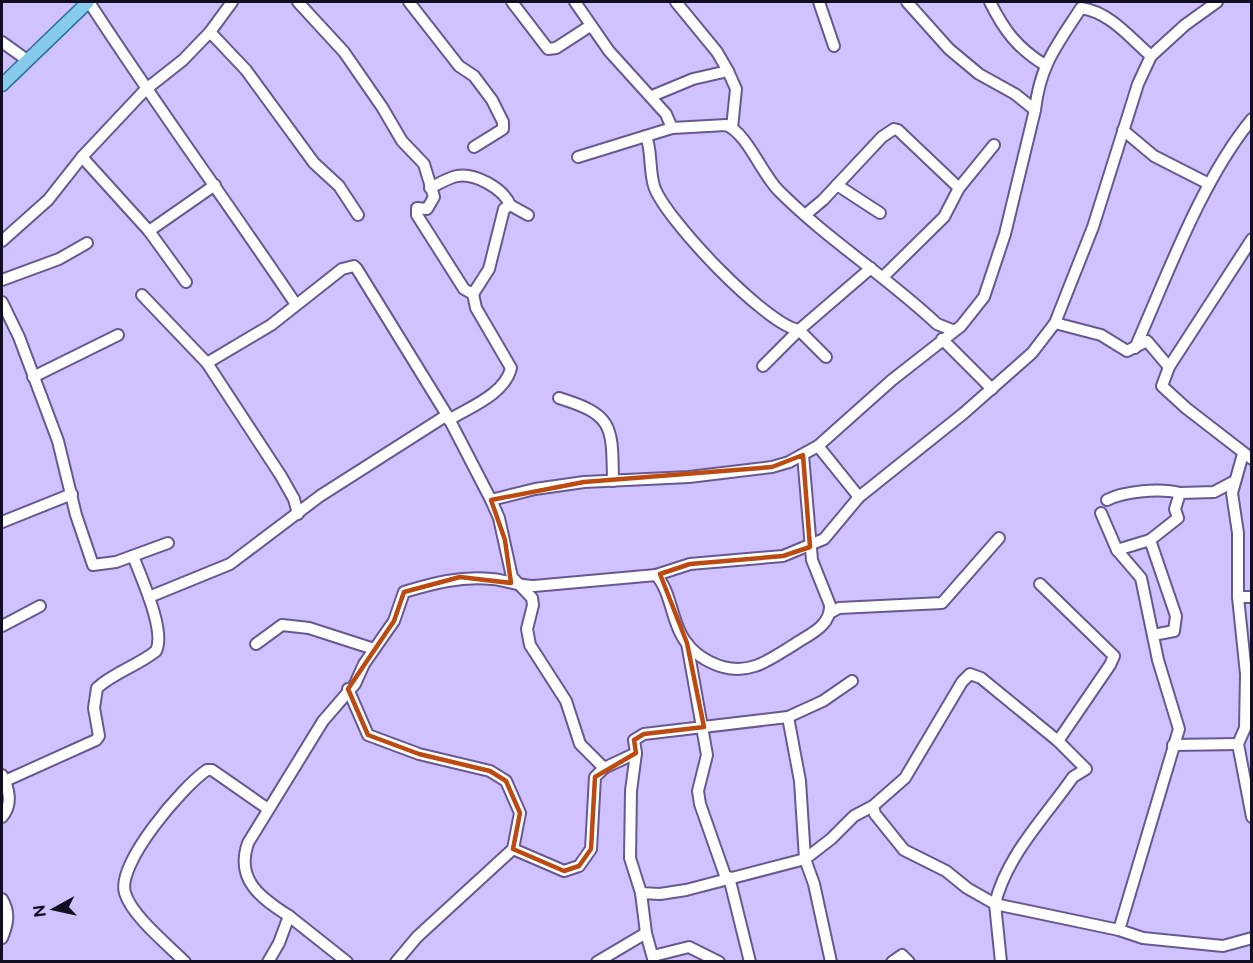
<svg xmlns="http://www.w3.org/2000/svg" width="1253" height="963" font-family="'Public Sans',sans-serif">
<rect width="100%" height="100%" fill="#d0c2ff"/>
<g fill="none" stroke-linecap="round" stroke-linejoin="round">
<defs>
<g id="minor">
<path d="M89 2C155 104 227 202 295 303"/>
<path d="M298 2 344 52 382 107 402 141 424 164 434 197 427 209 417 208V215L464 289 473 294 476 308 511 368C505 394 470 407 449 420"/>
<polyline points="409,2 459,66 474,76 492,100 503,122 503,129 474,147"/>
<polyline points="512,2 548,49 556,48 590,26"/>
<path d="M575 2 609 51 666 114 672 128 726 125C747 133 761 173 779 191 828 240 887 277 937 324L952 330"/>
<polyline points="819,2 834,46"/>
<path d="M990 2C1004 30 1017 48 1045 65"/>
<polyline points="210,32 246,70 314,163 339,186 358,215"/>
<polyline points="2,42 27,60"/>
<polyline points="728,71 736,89 732,128"/>
<polyline points="652,96 693,79 728,71 717,52 676,2"/>
<path d="M1035 110C1040 65 1057 45 1081 8 1110 12 1130 38 1151 56"/>
<path d="M672 128 646 136C652 151 649 170 654 186 664 218 767 326 799 330L871 268"/>
<polyline points="1123,130 1154,156 1209,184"/>
<polyline points="82,157 149,231 215,185"/>
<polyline points="578,157 646,136"/>
<polyline points="837,185 880,213"/>
<path d="M430 188C438 184 448 178 457 176 475 173 503 188 510 205"/>
<polyline points="805,215 823,200 882,137 894,129 898,130 959,188"/>
<polyline points="149,231 186,282"/>
<polyline points="2,241 48,200 82,157 145,90 183,60 210,32 232,2"/>
<polyline points="883,277 944,217 959,188 994,145"/>
<polyline points="2,280 59,259 87,243"/>
<polyline points="473,294 489,269 504,209 510,205 528,215"/>
<polyline points="142,295 207,363 281,476 294,499 298,514"/>
<polyline points="2,302 19,337 58,441 76,515 93,565 116,562 168,543"/>
<polyline points="1055,323 1101,335 1127,351 1147,341 1169,367 1162,386 1186,408 1252,459"/>
<polyline points="942,339 992,389"/>
<path d="M1135 348C1167 276 1202 179 1252 119"/>
<path d="M207 363 271 325 342 269 354 266 357 269 447 415 491 500 499 518 512 577 532 598 533 605 527 629 530 645 566 701 580 744 604 768 636 753 631 791 630 858 641 893 660 894 686 890 805 859 831 839 854 816 873 806 875 814 904 850 946 871 967 888 995 904C1006 856 1046 816 1073 777L1086 769 1058 741 981 678 970 674 962 682 905 778 873 806"/>
<polyline points="763,366 799,330 826,357"/>
<polyline points="1169,367 1252,239"/>
<polyline points="33,377 118,335"/>
<path d="M559 398C614 415 612 426 613 481"/>
<polyline points="818,446 859,497"/>
<polyline points="1243,454 1232,493 1238,533 1238,597 1246,674 1245,728 1238,744 1252,817"/>
<polyline points="491,500 535,489 584,482 689,477 772,467 789,462 818,446 892,380 961,326 984,297 1005,234 1035,110 1015,94 979,74 949,49 907,2"/>
<path d="M1107 500C1125 491 1160 488 1180 493"/>
<polyline points="1101,513 1117,550 1141,578 1158,660 1179,729 1119,930 1143,938 1223,946 1252,938"/>
<polyline points="2,522 72,494"/>
<polyline points="1150,540 1176,616 1174,631 1153,635"/>
<polyline points="1117,550 1150,540 1178,518 1175,509 1180,493 1214,492 1233,482"/>
<polyline points="656,575 690,564 783,556 824,539 859,497 964,413 1032,353 1055,323 1093,227 1138,84 1151,56 1185,25 1217,2"/>
<polyline points="1040,584 1114,656 1110,665 1058,741"/>
<polyline points="149,597 230,564 320,496 447,415"/>
<polyline points="1238,597 1252,597"/>
<polyline points="830,613 839,608 942,603 999,538"/>
<polyline points="2,626 40,606"/>
<polyline points="687,643 707,755 698,791 700,804 726,878 729,877 750,962"/>
<polyline points="256,644 282,625 309,628 374,649"/>
<polyline points="348,689 368,735 419,754 490,771 506,781 520,813 513,849 417,937 396,962"/>
<polyline points="788,717 800,781 805,859 814,884 831,962"/>
<polyline points="1173,745 1238,744"/>
<polyline points="636,753 634,740 644,734 788,717 823,701 852,681"/>
<path d="M2 775C9 788 13 805 2 817"/>
<path d="M5 781 96 740 99 736 94 708 97 688C115 672 137 666 156 651 166 631 141 577 133 556"/>
<polyline points="513,849 564,871 579,866 591,849 595,777 604,768"/>
<polyline points="641,893 646,933 654,962"/>
<path d="M2 899C10 912 8 924 2 938"/>
<polyline points="289,916 347,962"/>
<polyline points="653,956 689,947 719,962"/>
<path d="M185 962C167 944 132 916 125 893 116 864 183 786 207 770H212L268 809"/>
<path d="M268 962 279 943 289 916C261 898 235 880 248 843L323 721 355 684 364 664 394 621 404 592C434 583 460 576 492 579 506 580 519 586 534 586L656 575C669 589 671 613 679 630 691 658 726 676 755 666 766 663 785 650 795 644 810 634 831 626 830 605L812 560 803 455"/>
<polyline points="597,962 646,933"/>
<polyline points="892,962 902,955 909,962"/>
<polyline points="1001,962 995,904 1119,930"/>
</g>
<polyline id="major" points="2,85 88,2"/>
</defs>
<use href="#minor" stroke="#67598f" stroke-width="14"/>
<use href="#major" stroke="#2a719d" stroke-width="15"/>
<use href="#minor" stroke="#fff" stroke-width="10"/>
<use href="#major" stroke="#86caec" stroke-width="12"/>
</g>
<path fill="none" stroke="#bd4a10" stroke-width="4.5" stroke-linejoin="round" d="M803 455 810 547 783 556 690 564 660 574 687 643 704 727 644 734 634 740 636 753 595 777 591 849 579 866 564 871 513 849 520 813 506 781 490 771 419 754 368 735 348 689 394 621 404 592 460 577 511 583 505 540 491 500 584 482 772 467Z"/>
<rect width="1253" height="963" fill="none" stroke="#130d22" stroke-width="6"/>
<g transform="translate(54 909) rotate(262)" stroke="#d0c2ff" stroke-width="4.5" paint-order="stroke">
<path d="M0-4.5L10 22L0 15L-10 22Z" fill="#130d22"/>
<text y="-9" font-size="16" font-weight="bold" text-anchor="middle" fill="#130d22">N</text>
</g>
</svg>
